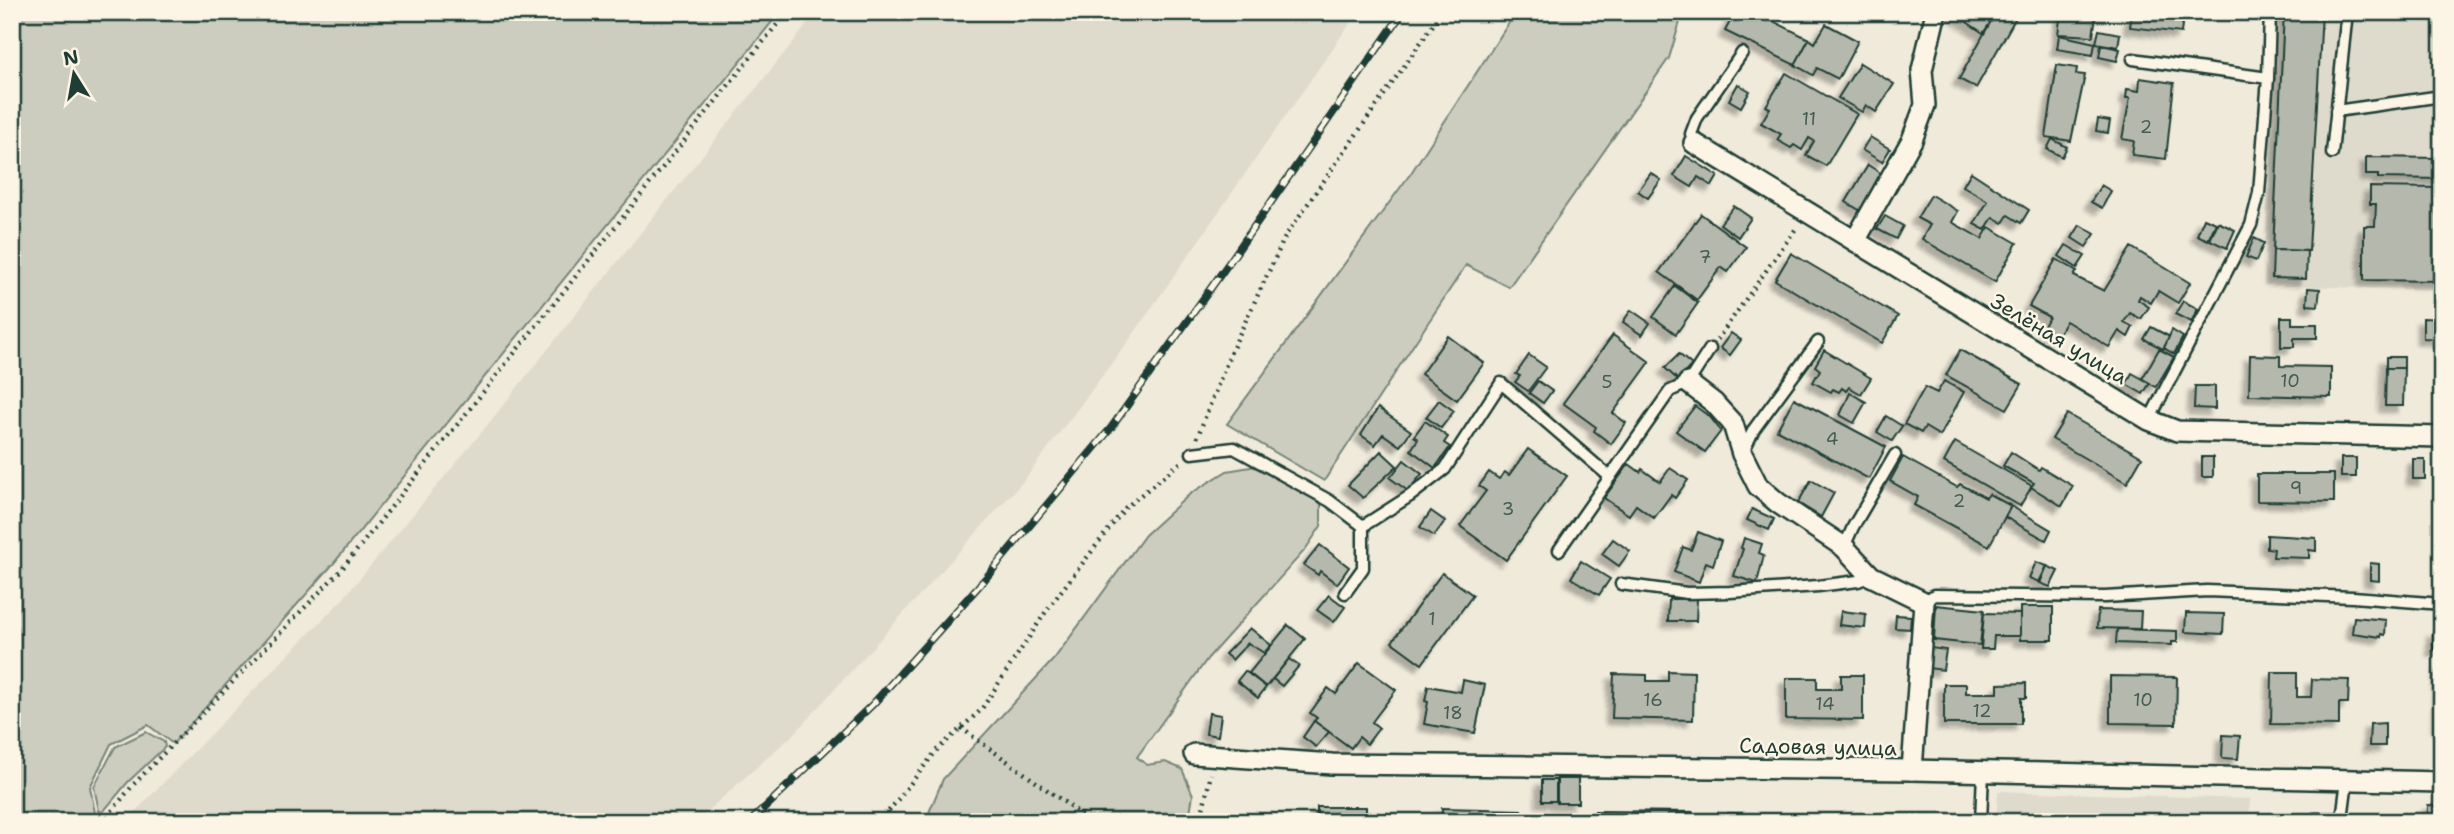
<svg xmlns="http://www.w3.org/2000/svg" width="2454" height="834" font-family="'Shantell Sans',sans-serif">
<defs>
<filter id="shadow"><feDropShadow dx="-6" dy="6" stdDeviation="2" flood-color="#0004"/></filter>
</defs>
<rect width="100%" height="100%" fill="#efeada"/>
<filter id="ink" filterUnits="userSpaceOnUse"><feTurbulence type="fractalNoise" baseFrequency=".0143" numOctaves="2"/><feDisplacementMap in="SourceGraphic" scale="14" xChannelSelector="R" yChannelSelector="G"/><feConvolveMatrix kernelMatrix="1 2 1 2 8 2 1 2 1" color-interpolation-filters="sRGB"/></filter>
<g filter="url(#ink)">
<g fill="#dedbcc">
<polygon points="817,12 1358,12 1130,339 1025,479 795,733 695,822 125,822 342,600 481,433"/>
<polygon points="2276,12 2442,12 2442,290 2264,285"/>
<polygon points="1998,791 2250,799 2249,818 2305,820 1996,822"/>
</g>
<g fill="#cccdbf" stroke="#76857a" stroke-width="2">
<polygon points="12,12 780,12 334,563 173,744 148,725 111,744 90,787 95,813 87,822 12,822"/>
<polygon points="1516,12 1683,12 1669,58 1509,287 1466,265 1324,481 1227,424 1411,173"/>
<polygon points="1268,464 1321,498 1321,526 1305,550 1208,658 1137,757 1147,765 1165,762 1182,769 1193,795 1189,818 1184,822 925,822 943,779 1054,659 1145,535 1190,494 1227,471"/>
<polygon points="146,732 164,742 165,747 128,782 103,812 99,811 94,787 115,747"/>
</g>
<g fill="#b5b9ad" stroke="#1f3d34" stroke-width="2" filter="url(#shadow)">
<polygon points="1735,12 1752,19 1755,12 1809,39 1795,65 1725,31"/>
<polygon points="1952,12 1976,12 1991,22 1983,33"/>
<polygon points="1996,12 2019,12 1976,88 1959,79"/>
<polygon points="2061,12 2096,16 2093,36 2058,34"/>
<polygon points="2132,12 2184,12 2181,33 2130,27"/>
<polygon points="2284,12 2322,12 2309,251 2273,250"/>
<polygon points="1826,24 1858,41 1838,79 1817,68 1813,75 1795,65 1809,39 1815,43"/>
<polygon points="2099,30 2120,34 2118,47 2096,43"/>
<polygon points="2059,35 2095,43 2093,55 2057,49"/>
<polygon points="2101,45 2120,49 2117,61 2099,57"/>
<polygon points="1860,63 1894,84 1876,112 1866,105 1862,112 1838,98"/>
<polygon points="2057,65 2077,68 2076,74 2085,75 2071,141 2046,137"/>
<polygon points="1786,73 1857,114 1826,166 1806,155 1814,141 1809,138 1802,150 1794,145 1791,148 1777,140 1781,134 1761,123 1770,108 1766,106"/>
<polygon points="2140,78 2174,83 2166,159 2132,155 2134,141 2122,139 2130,98 2126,98 2127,89 2139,91"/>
<polygon points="1738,84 1750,91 1741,107 1729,100"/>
<polygon points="2098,119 2110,121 2108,133 2096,131"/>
<polygon points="1870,137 1890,149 1882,162 1862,150"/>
<polygon points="2052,139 2067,147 2062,157 2047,149"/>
<polygon points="1686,156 1718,176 1712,186 1698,177 1692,187 1674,176"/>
<polygon points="2366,157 2442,158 2442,179 2378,178 2378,175 2366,175"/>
<polygon points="1868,165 1882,174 1861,211 1846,202"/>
<polygon points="1971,172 2029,210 2021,223 2008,215 2003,223 1993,217 1985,230 1974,224 1988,201 1963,186"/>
<polygon points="1651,173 1661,180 1648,198 1638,191"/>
<polygon points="2101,185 2111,191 2102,208 2091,202"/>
<polygon points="2370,187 2442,188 2442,281 2364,280 2364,226 2375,226 2376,204 2370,204"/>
<polygon points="1931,195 1958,211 1952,222 1982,239 1989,227 2017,243 1995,282 1922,239 1930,225 1917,218"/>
<polygon points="1734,206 1751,218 1738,237 1720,224"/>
<polygon points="1701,214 1746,247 1728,272 1721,267 1697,300 1659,272"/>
<polygon points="1885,216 1903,226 1896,239 1877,229"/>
<polygon points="2204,218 2216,223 2208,240 2197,235"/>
<polygon points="2218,222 2235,230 2227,248 2210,240"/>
<polygon points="2080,225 2095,234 2086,247 2072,238"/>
<polygon points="2254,238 2264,243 2256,261 2246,257"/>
<polygon points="2066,245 2085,256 2077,268 2059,256"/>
<polygon points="2131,247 2190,283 2178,303 2158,291 2151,303 2140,296 2138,300 2149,307 2141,319 2130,313 2124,322 2133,327 2128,337 2119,331 2109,347 2066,321 2057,336 2043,328 2049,317 2029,306 2056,259 2077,271 2074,276 2104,291"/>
<polygon points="2273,250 2307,251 2306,279 2272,278"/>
<polygon points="1791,253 1898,316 1882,343 1775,280"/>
<polygon points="1675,286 1698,303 1676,334 1653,317"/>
<polygon points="2308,288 2320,289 2318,306 2307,305"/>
<polygon points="2183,301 2198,309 2191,322 2175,314"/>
<polygon points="1631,310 1650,323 1642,335 1623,322"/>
<polygon points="2281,317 2292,317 2292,324 2317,324 2317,338 2294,338 2294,347 2281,347"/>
<polygon points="2423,318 2442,319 2441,339 2423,338"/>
<polygon points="2151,327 2170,337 2163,349 2144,339"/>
<polygon points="2172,330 2183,337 2174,354 2164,348"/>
<polygon points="1731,333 1741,340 1730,355 1720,348"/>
<polygon points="1613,335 1650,362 1613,413 1626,423 1611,444 1594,431 1596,427 1563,403"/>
<polygon points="1448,336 1484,363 1457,400 1421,374"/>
<polygon points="2159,349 2174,357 2156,387 2142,379"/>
<polygon points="1824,350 1871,378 1861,394 1849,387 1846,391 1842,388 1839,392 1833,389 1831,392 1813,382 1820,370 1815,366"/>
<polygon points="1960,350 2022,384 2007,409 1946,375"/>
<polygon points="1679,354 1692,365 1678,380 1665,368"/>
<polygon points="1529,355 1546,367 1528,391 1515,382 1520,376 1516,374"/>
<polygon points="2250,355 2280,356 2280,366 2331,367 2331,397 2249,395"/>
<rect x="2386" y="357" width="18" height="11"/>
<polygon points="2386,368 2404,368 2403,406 2385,406"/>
<polygon points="2132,373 2150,383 2143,394 2126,384"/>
<polygon points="1538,381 1552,391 1543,403 1529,393"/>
<polygon points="1944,381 1964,392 1940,436 1925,427 1921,433 1904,424 1925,387 1937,393"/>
<polygon points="2195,386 2215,386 2215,409 2194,408"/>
<polygon points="1850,393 1866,402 1854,423 1840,415"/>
<polygon points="1794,398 1886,447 1869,479 1777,430"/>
<polygon points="1439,400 1454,411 1441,428 1426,417"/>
<polygon points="1695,406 1710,417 1721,431 1705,452 1676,431"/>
<polygon points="1378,408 1411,431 1400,446 1383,434 1375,445 1361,435"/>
<polygon points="2067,414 2142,457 2127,483 2052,439"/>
<polygon points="1886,416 1902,426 1892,441 1877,432"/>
<polygon points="1425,421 1448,437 1444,443 1450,447 1435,468 1411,450 1418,439 1414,436"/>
<polygon points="1955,442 2032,486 2020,506 1944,462"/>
<polygon points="1528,449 1567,476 1506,560 1460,526 1486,491 1479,486 1489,472 1499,479 1505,472 1509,475"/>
<polygon points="1381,451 1397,466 1363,498 1348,485"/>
<polygon points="2011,452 2039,470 2041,467 2073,486 2062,506 2031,487 2034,483 2003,466"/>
<polygon points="1903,457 1957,487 1960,484 1986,498 1989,494 2011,506 1989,546 1914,505 1918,497 1890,481"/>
<rect x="2202" y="457" width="11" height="20"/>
<rect x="2341" y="458" width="15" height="19"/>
<rect x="2413" y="459" width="12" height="20"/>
<polygon points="1404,460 1422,474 1408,491 1390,478"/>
<polygon points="1629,464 1640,472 1642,469 1660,482 1670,468 1688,480 1675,498 1671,495 1654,518 1636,505 1629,515 1604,498"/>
<polygon points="2257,474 2334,474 2334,502 2257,501"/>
<polygon points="1811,480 1834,493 1821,517 1798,503"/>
<polygon points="2011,506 2051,530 2046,540 2005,517"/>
<polygon points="1752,509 1774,519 1769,530 1747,520"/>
<polygon points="1431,511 1445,521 1434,536 1420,527"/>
<polygon points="1698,532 1721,541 1713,565 1706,562 1699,582 1674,572 1683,547 1691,550"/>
<polygon points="2267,535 2316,538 2316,551 2309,550 2309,558 2273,557 2274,549 2267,548"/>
<polygon points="1744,538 1762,544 1759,553 1764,555 1757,583 1734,576 1743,549 1741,548"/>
<polygon points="1613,539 1630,551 1619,566 1602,554"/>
<polygon points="1320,545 1349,567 1337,584 1320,571 1318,575 1304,565"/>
<polygon points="1581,561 1610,579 1599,595 1571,578"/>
<polygon points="2036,562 2047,566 2039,582 2029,578"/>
<polygon points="2370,563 2379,564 2379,581 2370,580"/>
<polygon points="2047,566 2058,571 2050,587 2040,583"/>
<polygon points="1442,573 1473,595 1422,664 1392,642"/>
<polygon points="1329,595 1345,607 1334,622 1317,610"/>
<polygon points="1669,599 1697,599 1696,621 1668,621"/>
<polygon points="1936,605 1984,610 1980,645 1934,640"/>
<rect x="2020" y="607" width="33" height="33"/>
<polygon points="2098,610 2141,611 2140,629 2097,628"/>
<polygon points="1841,611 1866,614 1865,628 1839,625"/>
<polygon points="1984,613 2020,614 2020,636 1994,636 1993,649 1981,649"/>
<polygon points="2186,613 2224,614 2223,634 2185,632"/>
<polygon points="1896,615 1911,616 1910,629 1895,628"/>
<polygon points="2354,617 2386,620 2385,635 2381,634 2381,637 2352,633"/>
<polygon points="1288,625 1305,639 1266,687 1249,673"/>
<polygon points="1250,628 1271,645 1264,653 1248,643 1232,660 1225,654"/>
<polygon points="2117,629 2177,631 2177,642 2172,642 2172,645 2116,643"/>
<rect x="2433" y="631" width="9" height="19"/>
<polygon points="1931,648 1946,650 1943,670 1928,668"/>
<polygon points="1289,659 1299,666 1282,686 1273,679"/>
<polygon points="1359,663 1396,690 1372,722 1379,728 1367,744 1359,737 1351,748 1314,721 1317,718 1310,713 1328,688 1336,694"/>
<polygon points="2440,666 2442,666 2442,727 2438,727"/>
<polygon points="1245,671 1266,687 1258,698 1237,681"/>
<polygon points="1668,671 1694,672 1693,720 1612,718 1614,674 1647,675 1647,681 1668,681"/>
<polygon points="2272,672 2297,672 2297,697 2311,697 2312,679 2349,680 2348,703 2339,703 2339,725 2271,724"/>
<polygon points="1841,675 1863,675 1863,720 1786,719 1786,678 1817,678 1817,689 1841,689"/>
<polygon points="2110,676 2177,677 2176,724 2110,723"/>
<polygon points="1463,680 1485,685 1475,733 1424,724 1428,702 1425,701 1428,686 1461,692"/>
<polygon points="2026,683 2026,698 2021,698 2021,724 1944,724 1944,684 1966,684 1966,693 1998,693 1998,684"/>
<polygon points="1209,713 1221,715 1218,736 1206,734"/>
<polygon points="1314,721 1329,732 1316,747 1303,737"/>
<polygon points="2385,723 2385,746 2369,746 2370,724"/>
<polygon points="2223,735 2240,736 2238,759 2222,758"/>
<rect x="1557" y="779" width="21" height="24"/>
<rect x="1542" y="780" width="14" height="21"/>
<polygon points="2428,805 2442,806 2442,822 2427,822"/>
<rect x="1317" y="807" width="49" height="15"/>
<polygon points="1442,808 1521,810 1520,822 1441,822"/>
<polygon points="1595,811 1692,812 1692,822 1595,822"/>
<polygon points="1728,813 1789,815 1789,822 1727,822"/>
<polygon points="1853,816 1914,818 1914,822 1853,822"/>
</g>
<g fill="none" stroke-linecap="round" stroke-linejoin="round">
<defs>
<g id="lane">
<polyline points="2133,59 2268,78 2259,193 2251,225 2149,420"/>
<polyline points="2268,78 2270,12"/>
<polyline points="2336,111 2442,96"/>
<polyline points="1694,143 1691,134 1697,118 1742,53"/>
<polyline points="2332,153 2347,12"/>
<polyline points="1744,450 1754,429 1818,342"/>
<polyline points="1192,453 1234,448 1330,501 1363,526 1410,496 1445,469 1501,383 1610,477"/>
<polyline points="1844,547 1853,527 1895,455"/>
<polyline points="1559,550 1670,391 1688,383 1710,349"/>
<polyline points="1621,584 1687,593 1730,592 1818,586 1858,581 1871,576"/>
<polyline points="1345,593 1363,568 1363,526"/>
<polyline points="1924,602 1934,595 2105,597 2207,591 2353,597 2442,604"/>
<polyline points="1981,822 1983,772"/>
<polyline points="2314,822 2315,819 2342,819 2347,780"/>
</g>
<g id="street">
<polyline points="1694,143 2149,420 2177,431 2442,437"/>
<polyline points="1855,241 1912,140 1925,105 1922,70 1936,12"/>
<polyline points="1688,383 1714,403 1733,424 1742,454 1758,486 1778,503 1844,547 1871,576 1924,602 1912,770"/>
<polyline points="1194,754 1332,764 1912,770 2442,782"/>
</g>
</defs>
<use href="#lane" stroke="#1f3d34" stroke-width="15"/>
<use href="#street" stroke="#1f3d34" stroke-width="24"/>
<g stroke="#1f3d34" stroke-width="4.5" stroke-dasharray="2 5" stroke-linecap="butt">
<polyline points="1717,340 1797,227"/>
<polyline points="1197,438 1231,352 1286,235 1442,12"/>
<polyline points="961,728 1092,822"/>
<polyline points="103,822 133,785 341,570 787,12"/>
<polyline points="880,822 937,750 981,710 1049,607 1125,508 1181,462"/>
<polyline points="1200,822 1211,774"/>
</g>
<use href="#lane" stroke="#fcf5e5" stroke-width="10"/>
<use href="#street" stroke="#fcf5e5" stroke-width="19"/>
<defs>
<polyline id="rail" points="750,822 873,704 985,579 1111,428 1233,257 1403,12"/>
</defs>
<use href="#rail" stroke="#1f3d34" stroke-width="8"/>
<use href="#rail" stroke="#fcf5e5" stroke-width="5" stroke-dasharray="16" stroke-linecap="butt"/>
</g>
</g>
<g text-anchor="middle" stroke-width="5" stroke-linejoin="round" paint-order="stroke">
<g font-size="18" fill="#445c52">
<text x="1809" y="125">11</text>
<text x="2146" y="133">2</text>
<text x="1705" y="263">7</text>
<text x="2290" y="387">10</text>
<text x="1607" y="388">5</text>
<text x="1832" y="445">4</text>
<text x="2296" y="494">9</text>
<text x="1959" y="507">2</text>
<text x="1508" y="515">3</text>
<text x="1432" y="625">1</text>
<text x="1653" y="706">16</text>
<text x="2143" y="706">10</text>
<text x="1825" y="710">14</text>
<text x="1982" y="717">12</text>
<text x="1453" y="719">18</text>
</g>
<g font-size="21" fill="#1f3d34" stroke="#fcf5e5">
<text transform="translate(2059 339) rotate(31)" y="7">Зелёная улица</text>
<text transform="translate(1818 747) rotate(1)" y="7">Садовая улица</text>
</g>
</g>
<rect width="2454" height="834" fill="none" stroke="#fcf5e5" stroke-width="42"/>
<rect x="21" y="21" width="2412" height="792" fill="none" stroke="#1f3d34" stroke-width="2.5" filter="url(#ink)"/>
<g transform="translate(74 74) rotate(349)" stroke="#fcf5e5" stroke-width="5" paint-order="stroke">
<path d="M0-5L12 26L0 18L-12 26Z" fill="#1f3d34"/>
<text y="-10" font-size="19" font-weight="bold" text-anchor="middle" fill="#1f3d34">N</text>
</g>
</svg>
